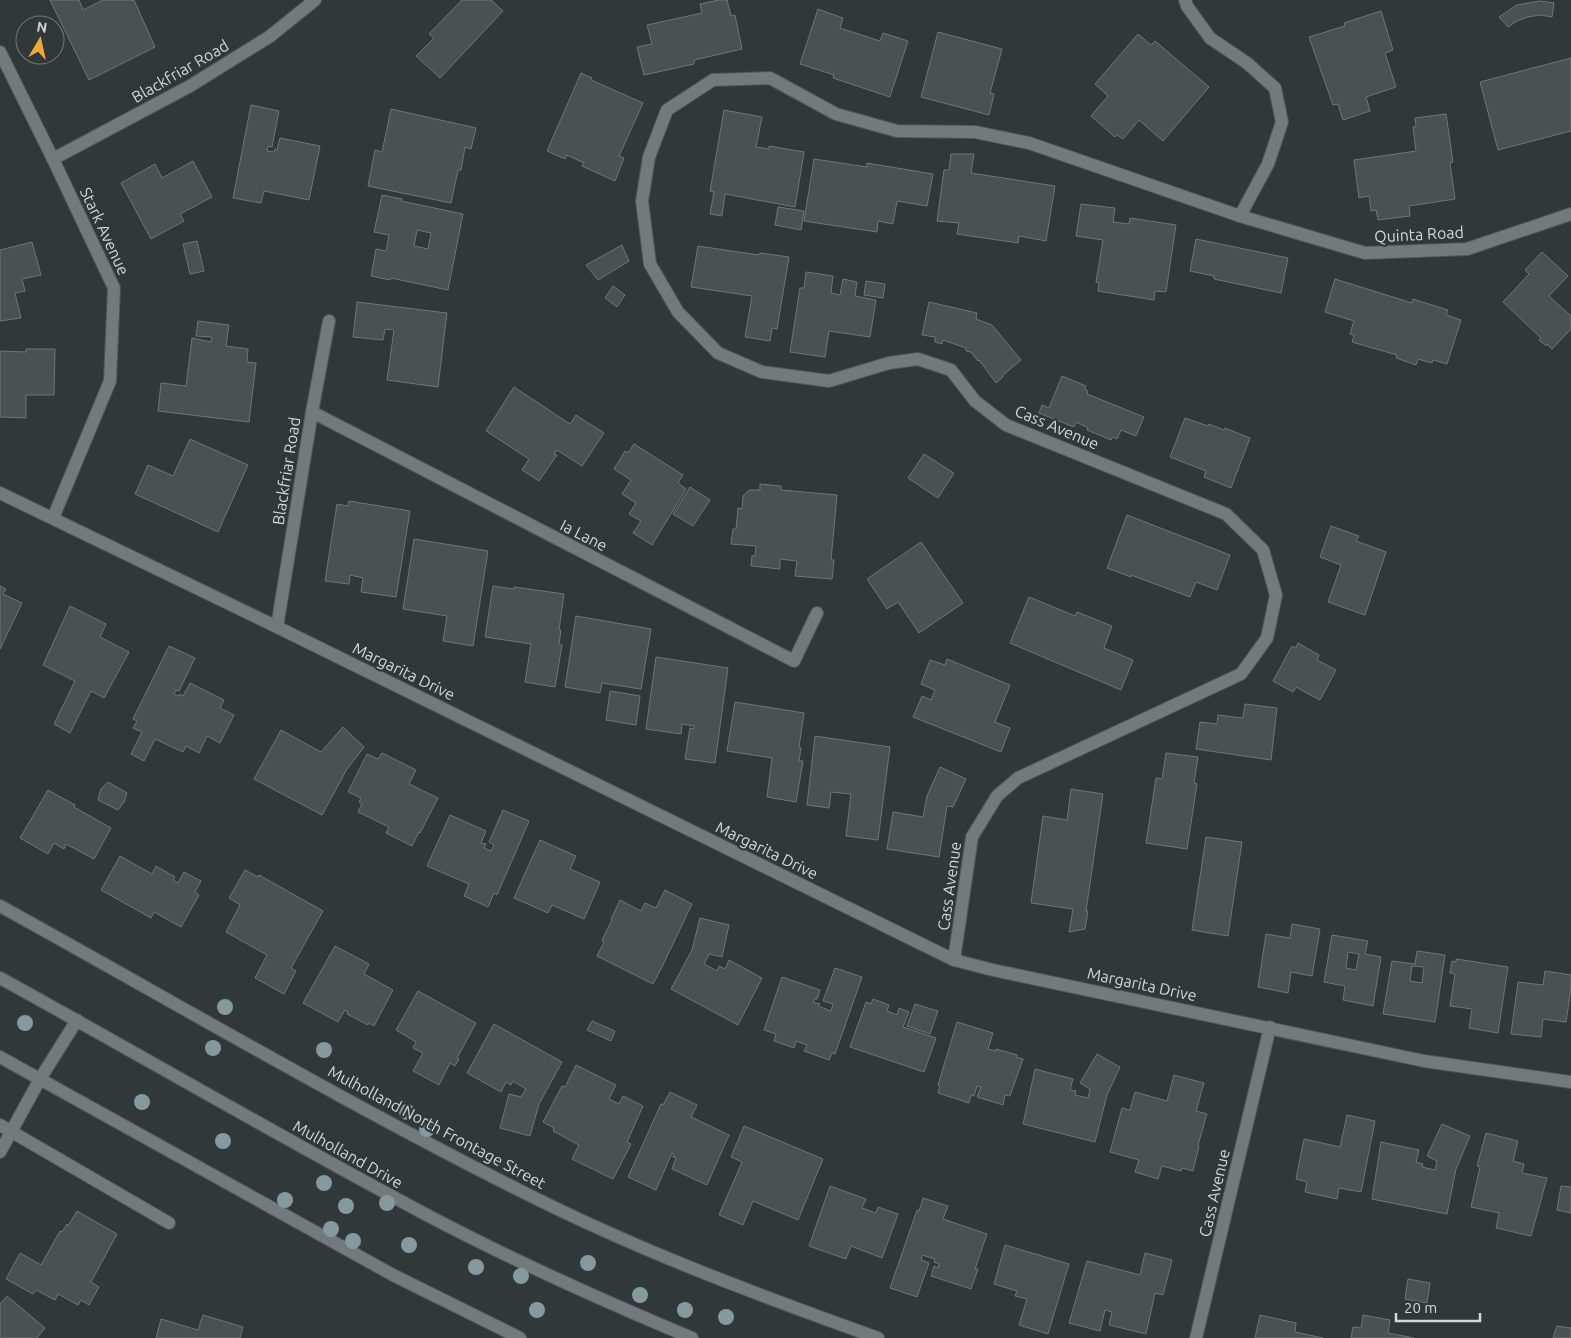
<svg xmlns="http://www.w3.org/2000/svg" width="1571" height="1338" font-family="Ubuntu,sans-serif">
<rect width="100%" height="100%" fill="#30383a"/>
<g fill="#495154" stroke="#6e7679" fill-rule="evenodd">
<polygon points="50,0 79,0 83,10 103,0 134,0 155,47 89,80"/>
<polygon points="462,0 491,0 503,11 440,78 416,56 434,38 429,34"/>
<polygon points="719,0 727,0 731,16 735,15 742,49 694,60 694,64 644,75 637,47 652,44 647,25 702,13 700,4"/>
<polygon points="1540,1 1554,3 1552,17 1540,15 1528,17 1517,21 1508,27 1499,17 1517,5"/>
<polygon points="818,9 843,18 840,28 880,41 883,33 908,41 890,97 833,78 834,75 800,64"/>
<polygon points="1381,11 1393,50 1385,53 1396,87 1366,97 1370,111 1343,120 1338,104 1333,105 1309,37 1345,26 1344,23"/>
<polygon points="938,32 1002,49 990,93 994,94 989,115 921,97"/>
<polygon points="1138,34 1151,45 1155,41 1209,87 1163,141 1139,120 1123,139 1117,135 1115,137 1091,116 1108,96 1095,84"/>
<polygon points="1571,58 1571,131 1498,150 1480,82"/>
<polygon points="581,73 592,78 591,80 643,103 619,156 624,158 615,181 582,166 584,163 567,155 565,159 547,151"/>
<polygon points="251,105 279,111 272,147 268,146 267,151 274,152 275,149 277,150 280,138 320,146 309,200 264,191 261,203 233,198"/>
<polygon points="391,109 476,128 471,149 465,147 461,170 458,170 451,203 368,186 375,150 382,152"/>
<polygon points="724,110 762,117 756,147 769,149 769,146 804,152 795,207 725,194 722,216 710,214 714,192 710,191"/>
<polygon points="1446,114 1453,162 1450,163 1455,199 1409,206 1410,216 1378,220 1376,210 1371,211 1369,196 1359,198 1354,160 1416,151 1413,127 1416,126 1415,118"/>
<polygon points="951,154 974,154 971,173 1055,186 1046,241 1019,236 1018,243 957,234 959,223 937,221 944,170 949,170"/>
<polygon points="814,159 867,167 867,163 933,174 927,206 897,201 893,224 878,221 877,232 804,221"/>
<polygon points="193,161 212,197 180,214 184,221 151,239 121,183 155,164 162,178"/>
<path d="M382 195 402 199 401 201 463 214 448 290 391 278 390 280 371 276 376 249 386 251 389 235 374 232ZM417 230 431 233 428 249 414 246Z"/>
<polygon points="1081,204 1115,208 1113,222 1129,224 1130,218 1176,225 1166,292 1155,291 1154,300 1098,291 1099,283 1096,282 1103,240 1076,236"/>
<polygon points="778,207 804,211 801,230 775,225"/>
<polygon points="1196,239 1288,258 1281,293 1214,279 1214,276 1190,271"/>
<polygon points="197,241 204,271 190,274 183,244"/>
<polygon points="32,242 41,275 22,279 25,291 15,293 21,318 0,321 0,250"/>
<polygon points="622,245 629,261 598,280 586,265"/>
<polygon points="698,246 759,255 760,253 789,257 777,329 772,328 770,341 745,337 752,296 691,287"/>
<polygon points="1542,252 1568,276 1549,296 1571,316 1571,329 1552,349 1547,344 1546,346 1539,340 1541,338 1503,302 1529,274 1525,270"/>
<polygon points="806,272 833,276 831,293 840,295 843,279 857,282 855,296 876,300 870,337 829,331 825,357 790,352 800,288 804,288"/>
<polygon points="1335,279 1412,303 1413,299 1448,310 1446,315 1461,320 1447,364 1433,360 1432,363 1418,359 1416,365 1396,358 1397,355 1352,342 1354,335 1350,334 1354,321 1325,312"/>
<polygon points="866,281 885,284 883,298 864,295"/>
<polygon points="613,286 625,295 617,307 605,298"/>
<polygon points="357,302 447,313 438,387 387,380 394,330 385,329 383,340 353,337"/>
<polygon points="929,302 977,313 976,319 992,325 1021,360 1002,376 1003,377 996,383 979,360 978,361 971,352 966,351 966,348 943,340 942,344 935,342 935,337 922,335"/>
<polygon points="198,321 229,325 226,346 248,349 247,362 256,363 249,422 158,411 161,383 186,386 192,338 211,342 212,337 196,336"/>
<polygon points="26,349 55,349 54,395 26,395 26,418 0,417 0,351 26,352"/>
<polygon points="1062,376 1086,386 1085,389 1088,391 1087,394 1144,417 1136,436 1121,430 1117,439 1112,437 1111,440 1087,430 1088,428 1076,422 1074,427 1039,413 1042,405 1049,408"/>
<polygon points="514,387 570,424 576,415 604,433 582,466 557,450 554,454 557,455 539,481 522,470 529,459 486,431"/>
<polygon points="1185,418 1208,426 1209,424 1224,430 1225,428 1250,438 1231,488 1204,477 1206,471 1170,457"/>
<polygon points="190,439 248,465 218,532 135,494 148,465 173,476"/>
<polygon points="634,444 683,475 678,483 686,489 652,545 633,533 641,521 629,514 636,503 622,494 631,480 614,469 625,451 628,453"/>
<polygon points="924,454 954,473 938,498 908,478"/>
<polygon points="760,484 781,486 781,490 837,495 831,560 834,560 832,579 795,576 797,561 780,559 780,569 751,566 752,556 755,556 756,546 731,544 733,529 736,529 738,508 742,509 743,496 749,490 760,490"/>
<polygon points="690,487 710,500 693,526 673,514"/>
<polygon points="349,501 410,511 396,597 361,592 363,578 350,575 349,584 325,581 337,504 348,506"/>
<polygon points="1127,515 1230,555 1217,590 1196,582 1190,597 1131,575 1131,577 1107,568"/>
<polygon points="1331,526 1359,536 1356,541 1386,552 1365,615 1328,602 1341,565 1320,557"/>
<polygon points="414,539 488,551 473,646 443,641 447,616 403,609"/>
<polygon points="921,542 963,603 919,633 898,602 887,609 867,579"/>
<polygon points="0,586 6,589 3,594 22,603 0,649"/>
<polygon points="493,586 514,589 514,587 564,594 559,630 561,630 559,644 562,645 555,687 525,682 531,644 485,637"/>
<polygon points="1029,597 1075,616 1077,612 1112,626 1104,648 1133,660 1121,690 1010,643"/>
<polygon points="70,606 106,624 100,637 129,652 104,698 91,691 70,733 54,724 75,681 43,665"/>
<polygon points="576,616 651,629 641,689 602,683 600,693 565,687"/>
<polygon points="1298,643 1319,655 1317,660 1336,670 1320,700 1296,687 1293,692 1273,681 1292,646 1296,648"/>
<polygon points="169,646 195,658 179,691 176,690 174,694 179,696 180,694 183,696 190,683 224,700 220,708 234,715 220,743 207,736 199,753 186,746 183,752 155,739 144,761 131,754 142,732 133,728 137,721 133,719"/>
<polygon points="656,657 728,668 715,763 685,759 690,728 694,729 694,726 682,724 681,734 646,729"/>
<polygon points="947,659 1010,685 995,722 1010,728 1001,752 913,717 922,696 931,700 935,690 921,684 930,660 945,665"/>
<polygon points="610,691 640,696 636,725 606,720"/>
<polygon points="735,702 804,713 799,747 801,748 799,761 803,761 796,802 767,797 772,758 727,751"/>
<polygon points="1245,704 1277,708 1271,760 1196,749 1200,722 1217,724 1218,715 1243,718"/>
<polygon points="343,727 364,747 347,769 322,815 254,779 281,730 321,752"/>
<polygon points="815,736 890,747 878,840 846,836 851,794 831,792 829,808 807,805"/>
<polygon points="382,753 416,770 409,784 438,798 420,833 419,832 412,846 386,833 389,827 358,812 362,804 359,802 361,798 348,792 367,754 378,759"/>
<polygon points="1166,753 1198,757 1194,783 1197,784 1187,849 1146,843 1156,778 1162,779"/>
<polygon points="940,767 966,779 953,807 947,806 939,857 887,849 893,812 923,817 927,796"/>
<polygon points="108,782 127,793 124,802 118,810 98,800 101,789"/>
<polygon points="1071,789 1103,794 1086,911 1088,911 1085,929 1069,932 1073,909 1031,903 1043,816 1067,820"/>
<polygon points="48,790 75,805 74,807 111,828 94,859 66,844 64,849 54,843 48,854 20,838"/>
<polygon points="503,810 529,821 497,895 494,893 488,907 464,896 469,884 427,866 450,815 486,831 481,843 486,844 484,848 491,851 494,845 489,842"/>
<polygon points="1206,837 1242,842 1228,936 1192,930"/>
<polygon points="540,840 576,856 570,869 600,882 584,919 552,905 548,913 514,898"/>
<polygon points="120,856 152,874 156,866 175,877 173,880 178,883 184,872 201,881 195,892 199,895 181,927 154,912 151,918 101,890"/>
<polygon points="245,870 258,877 259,875 323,911 291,968 296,971 284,994 255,978 267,955 226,932 240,905 229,898"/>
<polygon points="665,890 692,904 661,969 653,984 597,956 604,942 602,940 612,920 611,919 620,900 641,911 645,903 656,908"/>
<polygon points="700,918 729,925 722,957 709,954 704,964 717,971 719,966 725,969 729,960 762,978 738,1025 671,989 692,950"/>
<polygon points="1292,924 1320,929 1312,976 1291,972 1288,993 1258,987 1266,934 1290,938"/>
<path d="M1332 935 1368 941 1365 954 1381 957 1373 1006 1343 1000 1345 986 1324 982ZM1348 952 1359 954 1356 970 1346 968Z"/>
<polygon points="335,946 369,964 364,974 393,990 374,1026 369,1023 368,1025 347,1014 348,1012 345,1010 338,1022 303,1003"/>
<path d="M1417 951 1445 955 1435 1022 1383 1014 1392 961 1415 964ZM1412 966 1424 967 1422 983 1410 981Z"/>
<polygon points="1456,959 1508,967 1498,1033 1469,1028 1472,1009 1450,1006 1455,974 1450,973 1452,961 1456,962"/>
<polygon points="835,968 862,977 835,1054 832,1053 829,1060 804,1051 807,1045 796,1041 794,1048 774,1041 776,1034 764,1030 782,977 820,990 817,999 815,999 813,1002 820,1004 818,1006 831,1011 833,1004 823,1001"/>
<polygon points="1545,971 1571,975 1571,988 1566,1022 1543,1019 1541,1037 1511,1034 1518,982 1543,985"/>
<polygon points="418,991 476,1023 457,1058 459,1059 455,1066 450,1063 439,1085 413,1071 423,1053 413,1048 416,1042 396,1030"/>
<polygon points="873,999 889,1005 887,1011 897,1015 899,1008 909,1012 903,1027 936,1038 924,1072 850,1047 866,1002 871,1004"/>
<polygon points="915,1004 938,1011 930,1034 907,1026"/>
<polygon points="592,1021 615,1031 611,1041 587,1030"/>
<polygon points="957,1022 993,1033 988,1049 996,1051 996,1049 1017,1055 1016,1057 1023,1059 1010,1096 1005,1095 1003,1105 977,1097 981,1087 977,1086 974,1096 971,1095 969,1103 938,1093 940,1086 938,1085"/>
<polygon points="494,1024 562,1062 539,1104 530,1136 500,1128 509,1094 521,1097 526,1089 513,1081 511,1085 506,1082 501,1092 467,1073"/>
<polygon points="1097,1054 1120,1067 1107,1095 1095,1142 1023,1124 1035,1069 1073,1079 1070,1090 1076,1091 1075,1095 1088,1098 1090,1089 1080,1083"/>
<polygon points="576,1065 616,1085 609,1099 619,1104 623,1096 643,1106 627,1142 631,1144 613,1179 572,1159 579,1145 553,1131 554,1128 543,1122 562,1086 565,1087"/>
<polygon points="1174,1075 1204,1083 1196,1111 1207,1114 1198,1145 1199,1146 1193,1171 1182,1168 1181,1171 1162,1166 1158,1179 1135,1172 1139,1160 1110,1152 1122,1108 1130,1110 1135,1092 1167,1101"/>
<polygon points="670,1092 697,1105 691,1117 729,1135 707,1185 672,1169 676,1158 673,1157 674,1154 672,1153 656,1190 628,1177 661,1104 663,1105"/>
<polygon points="1347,1115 1375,1121 1361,1192 1339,1188 1337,1199 1305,1192 1307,1182 1296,1179 1304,1139 1340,1147"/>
<polygon points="1442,1124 1470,1136 1456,1169 1447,1214 1372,1199 1381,1142 1419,1150 1416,1162 1423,1164 1422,1167 1435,1170 1437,1161 1427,1156"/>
<polygon points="744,1126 823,1159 798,1220 753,1201 743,1225 719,1215 742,1162 731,1157"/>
<polygon points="1486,1133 1518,1141 1513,1161 1524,1164 1522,1173 1547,1178 1531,1236 1496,1228 1499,1213 1471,1207 1480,1167 1477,1166"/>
<polygon points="830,1186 866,1199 862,1208 876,1213 878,1207 898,1214 882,1258 851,1246 846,1259 809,1246"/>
<polygon points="1561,1186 1571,1187 1571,1213 1557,1210"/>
<polygon points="923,1198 948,1206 943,1219 987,1234 975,1269 978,1269 971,1289 931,1276 934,1266 938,1268 939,1264 934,1262 935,1259 922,1255 921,1260 929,1263 917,1297 890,1288 917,1210 919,1211"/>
<polygon points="77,1211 117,1234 91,1282 99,1287 89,1305 81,1300 78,1305 58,1294 55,1300 36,1290 33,1294 6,1279 20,1253 41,1265 60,1231 62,1232 67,1224 68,1226"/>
<polygon points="1005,1245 1069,1264 1048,1334 1019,1325 1027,1299 1015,1296 1017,1291 994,1284"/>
<polygon points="1145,1253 1172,1260 1163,1295 1155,1293 1146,1334 1109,1325 1112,1312 1105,1310 1100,1331 1069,1323 1087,1261 1140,1275"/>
<polygon points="1408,1279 1430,1283 1427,1303 1405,1299"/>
<polygon points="7,1296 45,1328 37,1338 0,1338 0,1304"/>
<polygon points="203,1315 243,1327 240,1338 156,1338 161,1319 198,1330"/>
<polygon points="1260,1315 1296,1323 1295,1332 1323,1338 1255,1338"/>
<polygon points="1363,1315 1390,1320 1388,1333 1414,1338 1351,1338 1353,1327 1361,1328"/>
<polygon points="1557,1326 1571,1328 1571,1338 1553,1338"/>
</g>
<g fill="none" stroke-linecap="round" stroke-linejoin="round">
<defs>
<g id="minor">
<polyline points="1185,0 1187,6 1210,38 1247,63 1275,88 1282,122 1268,164 1240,216"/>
<polyline points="0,52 53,159 114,288 110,381 53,518"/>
<polyline points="53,159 190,86 269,37 315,0"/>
<polyline points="312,412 794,661 817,613"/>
<polyline points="0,493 277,627 954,960 993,970 1424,1061 1571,1082"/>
<polyline points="277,627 312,412 329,321"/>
<path d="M0 906C174 1002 345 1103 523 1192 637 1250 758 1295 878 1338"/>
<polyline points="954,960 972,837 997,796 1018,778 1241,674 1267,638 1276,595 1263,550 1226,514 1006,425 975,401 951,370 918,359 889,363 829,381 762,372 718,353 678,312 650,264 642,201 649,157 667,110 713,80 770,78 836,114 897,131 975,132 1029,143 1240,216 1365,253 1467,249 1571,214"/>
<polyline points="0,1125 169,1223"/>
<polyline points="0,1152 40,1079 77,1020"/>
<polyline points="1196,1338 1270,1027"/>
</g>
<g id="secondary">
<path d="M0 978C142 1056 282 1138 425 1214 512 1260 601 1300 692 1338"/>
<polyline points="0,1057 393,1275 520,1338"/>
</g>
</defs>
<use href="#minor" stroke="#505659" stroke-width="14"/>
<use href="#secondary" stroke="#505659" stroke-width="14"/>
<use href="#minor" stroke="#727a7d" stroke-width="12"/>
<use href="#secondary" stroke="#727a7d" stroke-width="12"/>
</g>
<g fill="#86999f">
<circle cx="225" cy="1007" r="8"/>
<circle cx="25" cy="1023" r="8"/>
<circle cx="213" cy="1048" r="8"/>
<circle cx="324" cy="1050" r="8"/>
<circle cx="142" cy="1102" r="8"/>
<circle cx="407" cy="1112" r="8"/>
<circle cx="427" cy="1129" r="8"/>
<circle cx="223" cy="1141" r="8"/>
<circle cx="324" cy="1183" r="8"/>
<circle cx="285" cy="1200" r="8"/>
<circle cx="387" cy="1203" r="8"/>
<circle cx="346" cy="1206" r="8"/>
<circle cx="331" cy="1229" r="8"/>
<circle cx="353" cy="1241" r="8"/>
<circle cx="409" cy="1245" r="8"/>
<circle cx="588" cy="1263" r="8"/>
<circle cx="476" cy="1267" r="8"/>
<circle cx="521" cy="1276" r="8"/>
<circle cx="640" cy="1295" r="8"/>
<circle cx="537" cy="1310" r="8"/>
<circle cx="685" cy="1310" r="8"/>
<circle cx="726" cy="1317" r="8"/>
</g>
<g text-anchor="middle" stroke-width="4.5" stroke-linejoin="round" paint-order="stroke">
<g font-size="16" fill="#d3d7d9" stroke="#30383a">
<text transform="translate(180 71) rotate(-30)" y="6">Blackfriar Road</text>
<text transform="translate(105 231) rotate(65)" y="6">Stark Avenue</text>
<text transform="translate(1419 234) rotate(-3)" y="6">Quinta Road</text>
<text transform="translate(1057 427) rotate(23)" y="6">Cass Avenue</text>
<text transform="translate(286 471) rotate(-81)" y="6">Blackfriar Road</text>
<text transform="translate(584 535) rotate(27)" y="6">Ia Lane</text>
<text transform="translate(404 671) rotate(26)" y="6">Margarita Drive</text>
<text transform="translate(767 850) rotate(26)" y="6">Margarita Drive</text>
<text transform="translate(949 886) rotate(-82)" y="6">Cass Avenue</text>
<text transform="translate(1142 984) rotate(12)" y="6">Margarita Drive</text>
<text transform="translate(437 1127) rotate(28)" y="6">Mulholland North Frontage Street</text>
<text transform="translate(348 1154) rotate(29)" y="6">Mulholland Drive</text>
<text transform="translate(1214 1193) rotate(-77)" y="6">Cass Avenue</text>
</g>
</g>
<g transform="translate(40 40) rotate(9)"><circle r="24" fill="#30383a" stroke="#71787a"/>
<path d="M0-4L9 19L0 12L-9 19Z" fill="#eea83c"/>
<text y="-8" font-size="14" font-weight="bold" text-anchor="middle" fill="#d3d7d9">N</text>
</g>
<path d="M1396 1313v8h84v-8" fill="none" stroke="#d3d7d9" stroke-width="2.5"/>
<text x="1404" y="1313" font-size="15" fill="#d3d7d9" stroke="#30383a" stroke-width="4" paint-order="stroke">20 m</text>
</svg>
